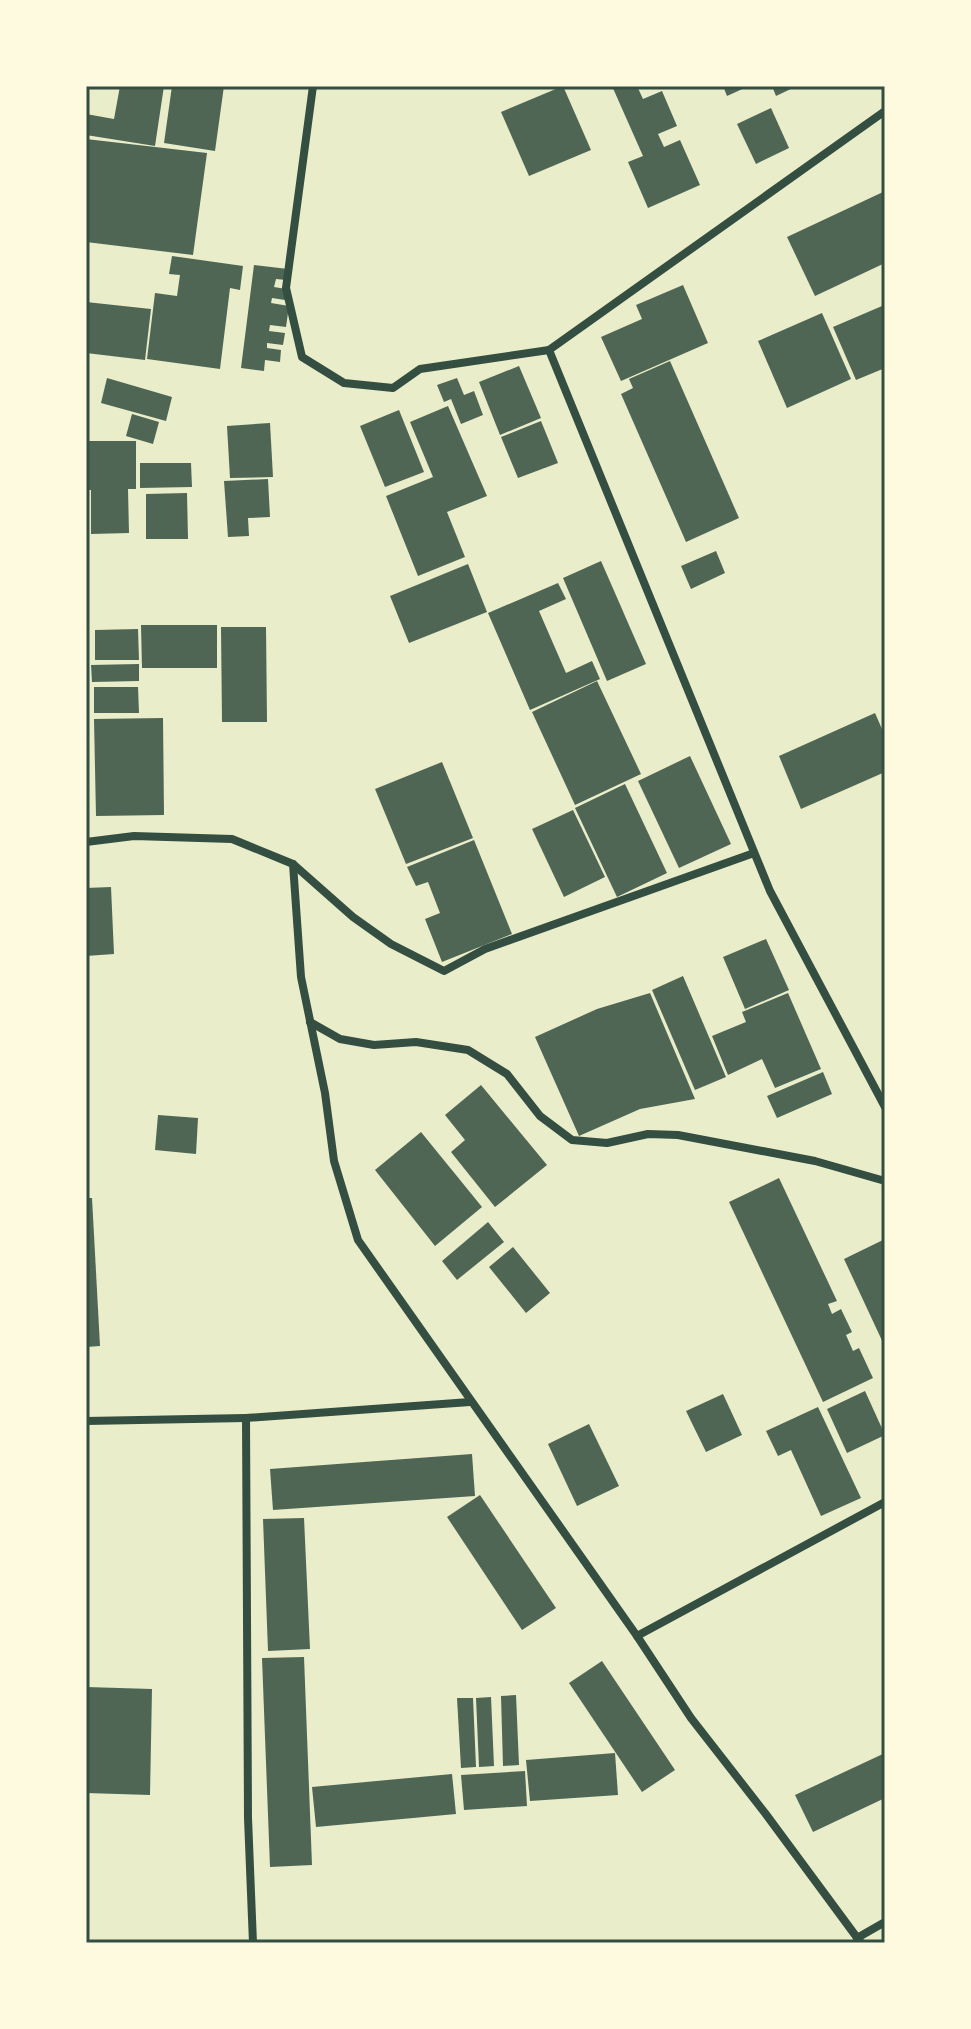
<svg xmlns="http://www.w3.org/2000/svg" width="971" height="2029" font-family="'DM Sans',sans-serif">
<rect width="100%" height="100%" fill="#e9edc9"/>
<g fill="#4f6655">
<polygon points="120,86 164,86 155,146 86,135 86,114 114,119"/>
<polygon points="172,86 224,86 215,151 164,143"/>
<polygon points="563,86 591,150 529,176 501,112"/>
<polygon points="612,86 637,86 643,99 662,91 677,126 658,134 664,147 680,140 700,185 648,208 628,162 643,156"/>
<polygon points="723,86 749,86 727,96"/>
<polygon points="772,86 797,86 776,96"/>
<polygon points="771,108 789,148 756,164 737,124"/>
<polygon points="86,139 207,153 193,255 86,242"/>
<polygon points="883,192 885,198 885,263 815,296 787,237"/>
<polygon points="172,256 243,266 240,290 230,288 220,369 147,359 155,293 177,296 180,275 169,274"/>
<polygon points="254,265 288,269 286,280 276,279 274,287 286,289 285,300 272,298 271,303 289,306 286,327 270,325 269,331 285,333 283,345 267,343 267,348 281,350 280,362 265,360 264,371 241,368"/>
<polygon points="683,285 708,343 621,381 601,337 642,319 636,305"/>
<polygon points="86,302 151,309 145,360 86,353"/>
<polygon points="882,306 885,311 885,368 856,380 833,327"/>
<polygon points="822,313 851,379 787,408 758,341"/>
<polygon points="670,361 739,518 686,542 621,394 633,388 629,379"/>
<polygon points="519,366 541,418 500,435 479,382"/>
<polygon points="107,378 172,397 166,421 101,403"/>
<polygon points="457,378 464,395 474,391 483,415 461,424 451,399 444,402 437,385"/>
<polygon points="448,406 487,496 447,512 465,557 418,576 386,496 433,477 410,422"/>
<polygon points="399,410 424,472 385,487 360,426"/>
<polygon points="132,414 159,422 153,444 126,436"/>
<polygon points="541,421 558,463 518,478 501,437"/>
<polygon points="270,423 273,477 230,478 227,426"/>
<polygon points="87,441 136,441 136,489 128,489 129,533 91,534 91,490 88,490"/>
<polygon points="140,463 191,463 192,487 140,488"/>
<polygon points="268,479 270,517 248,518 249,536 228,537 224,481"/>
<polygon points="187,493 188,539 146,539 146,494"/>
<polygon points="716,551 725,573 691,589 681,566"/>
<polygon points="601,561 646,664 607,681 563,578"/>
<polygon points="468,564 487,612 409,643 390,596"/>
<polygon points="558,583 566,599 539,611 566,673 592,661 600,679 530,710 488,613"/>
<polygon points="141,625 217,625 217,668 142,668"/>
<polygon points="221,627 266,627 267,722 222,722"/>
<polygon points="138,629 139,660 95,660 95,630"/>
<polygon points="139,664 139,681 92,682 91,665"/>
<polygon points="597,681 641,774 575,805 532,712"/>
<polygon points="94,687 138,687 139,713 94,713"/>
<polygon points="875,713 885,736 885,772 801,809 779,756"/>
<polygon points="163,718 164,815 96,816 94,719"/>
<polygon points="690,756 731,844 679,868 638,781"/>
<polygon points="442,762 473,838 406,864 375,789"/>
<polygon points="625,784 667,873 617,897 575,808"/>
<polygon points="573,810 605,877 564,897 532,829"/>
<polygon points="474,840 512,934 442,962 425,919 440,913 428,882 416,886 407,867"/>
<polygon points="111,887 114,954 86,956 86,888"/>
<polygon points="766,939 789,990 745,1009 723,957"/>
<polygon points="683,976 726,1077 695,1090 652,990"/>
<polygon points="650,993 695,1099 640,1109 579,1136 535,1037 597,1009"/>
<polygon points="788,993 821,1069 775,1088 762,1059 728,1075 712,1036 746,1022 742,1012"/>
<polygon points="823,1072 832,1094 777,1118 767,1096"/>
<polygon points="481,1085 547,1165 495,1207 451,1152 465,1140 445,1115"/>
<polygon points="158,1115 198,1118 196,1154 155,1150"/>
<polygon points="421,1132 482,1207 435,1246 375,1170"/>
<polygon points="779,1178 837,1301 828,1304 832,1314 841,1309 852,1332 846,1335 853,1351 859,1348 873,1378 823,1402 729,1202"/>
<polygon points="86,1198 92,1198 100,1346 86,1347"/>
<polygon points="488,1222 504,1242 457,1280 442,1261"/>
<polygon points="885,1239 885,1347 844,1259"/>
<polygon points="513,1247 550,1293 526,1313 489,1267"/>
<polygon points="865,1391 885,1435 847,1453 827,1409"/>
<polygon points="723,1394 742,1435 706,1452 686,1411"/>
<polygon points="818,1407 861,1498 821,1516 791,1450 778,1456 766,1431"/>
<polygon points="589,1424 619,1486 577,1506 548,1444"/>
<polygon points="472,1454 475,1496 273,1510 270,1469"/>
<polygon points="480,1495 556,1608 522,1630 447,1517"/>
<polygon points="304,1518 310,1649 268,1651 263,1519"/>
<polygon points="304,1657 312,1865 270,1867 262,1658"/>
<polygon points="602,1661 675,1770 642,1792 569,1683"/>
<polygon points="86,1687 152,1689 150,1795 86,1793"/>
<polygon points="516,1695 519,1765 503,1766 501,1696"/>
<polygon points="491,1697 494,1766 479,1767 476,1698"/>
<polygon points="457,1698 473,1698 476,1767 461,1768"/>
<polygon points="615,1753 618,1795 530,1801 526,1760"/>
<polygon points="885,1753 885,1798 813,1832 795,1795"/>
<polygon points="525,1771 527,1806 464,1810 461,1775"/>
<polygon points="452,1774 456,1814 316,1827 312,1787"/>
</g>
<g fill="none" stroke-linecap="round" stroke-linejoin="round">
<g stroke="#344e41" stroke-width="8">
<polyline points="313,86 286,288 302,357 344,383 393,388 420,369 549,350 885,111"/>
<polyline points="549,350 770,891 885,1107"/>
<polyline points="86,842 134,836 232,839 293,864 353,917 391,944 444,971 485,949 754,853"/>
<polyline points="293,864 301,977 325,1093 334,1161 358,1240 637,1636 691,1718 765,1813 861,1943"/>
<polyline points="310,1022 340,1039 374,1045 416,1042 468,1050 507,1074 540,1116 572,1140 607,1143 648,1134 678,1135 815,1161 885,1181"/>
<polyline points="86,1421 246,1418"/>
<polyline points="637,1636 885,1502"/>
<polyline points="857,1938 885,1922"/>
<polyline points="253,1943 248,1818 246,1418 470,1402"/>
</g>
</g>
<rect width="971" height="2029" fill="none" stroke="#fefae0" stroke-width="176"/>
<rect x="88" y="88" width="795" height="1853" fill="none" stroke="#344e41" stroke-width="3"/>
</svg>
